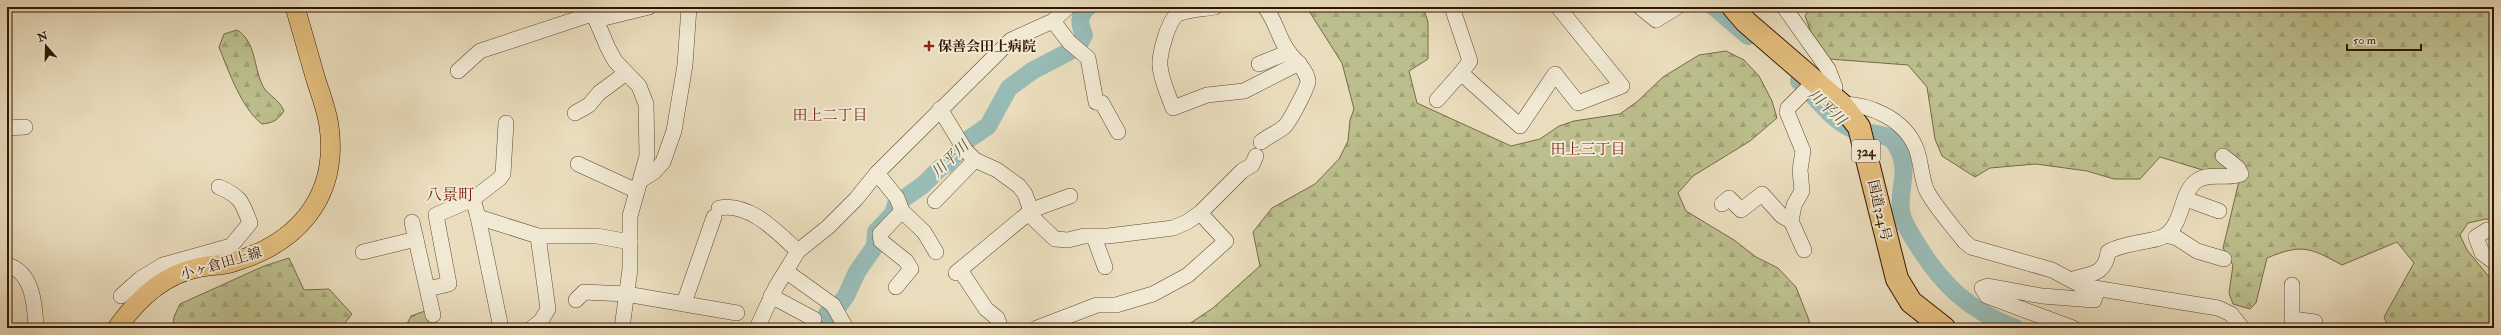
<svg xmlns="http://www.w3.org/2000/svg" width="2501" height="335" font-family="'IM FELL Double Pica','Noto Serif JP',serif">
<defs>
<pattern id="forest-firs" width="22" height="20" patternUnits="userSpaceOnUse"><rect width="22" height="20" fill="#bcbf8d"/><path d="M5 1l3.5 6h-7zM16 11l3.5 6h-7z" fill="#a2a378"/></pattern>
</defs>
<rect width="100%" height="100%" fill="#eaddbd"/>
<filter id="stains"><feTurbulence type="fractalNoise" baseFrequency=".005" numOctaves="4"/><feColorMatrix values="0 0 0 0 .2 0 0 0 0 .09 0 0 0 0 .02 0 0 0 .5 -.17"/></filter>
<radialGradient id="worn" r=".72"><stop offset=".6" stop-color="#630" stop-opacity="0"/><stop offset="1" stop-color="#630" stop-opacity=".3"/></radialGradient>
<g fill="url(#forest-firs)" stroke="#776a46">
<polygon points="1309,7 1423,7 1428,22 1428,59 1409,71 1417,103 1511,146 1540,139 1559,126 1574,121 1620,114 1638,101 1663,77 1699,55 1726,51 1744,60 1759,76 1772,101 1777,118 1750,141 1693,176 1678,193 1686,211 1734,240 1756,257 1778,268 1796,287 1812,328 1183,328 1213,308 1260,266 1253,232 1272,208 1315,184 1339,159 1348,141 1350,120 1354,109 1342,63 1309,11"/>
<path d="M1810 7H1862L1865 9 1869 7H2494V221L2486 219 2468 223 2460 235 2467 250 2494 283V328H2389L2384 317 2414 263 2397 242 2342 265C2310 248 2303 243 2267 258L2256 303 2250 309 2233 304 2229 293 2233 265 2223 248 2239 181 2160 157 2140 179H2114L2087 171 2036 164 1990 168 1975 177 1942 156 1935 139 1927 87 1908 65 1829 59 1814 40 1805 16Z"/>
<path d="M237 30C257 42 253 69 264 88 270 97 278 98 284 111 278 120 273 123 262 124 242 109 228 70 219 47L224 34Z"/>
<polygon points="289,258 304,290 329,289 352,314 341,328 173,328 174,317 180,304 264,266"/>
<polygon points="425,311 436,328 405,328 411,316"/>
</g>
<g fill="none" stroke-linecap="round" stroke-linejoin="round">
<g stroke="#98bbb6" stroke-width="18">
<polyline points="1714,7 1748,36"/>
<path d="M1799 81C1815 96 1830 118 1850 128 1862 135 1887 131 1895 143 1912 171 1898 184 1901 211 1902 222 1910 232 1915 241 1941 284 1968 310 2015 328"/>
<path d="M822 328 827 314 839 305 846 296 857 272 875 246 876 232 893 214 896 204 923 185 940 168 947 164 969 139 988 126 1009 88 1032 71 1072 50 1078 46 1084 35C1079 23 1078 16 1088 7"/>
</g>
<defs>
<g id="minor">
<polyline points="587,7 596,20 608,48 615,61 639,86 646,104 647,156 630,216 630,242"/>
<path d="M1215 7C1204 9 1188 9 1178 14 1168 20 1159 55 1160 66 1161 80 1168 94 1173 108L1207 95 1244 91 1299 63"/>
<polyline points="1452,7 1470,61 1461,73"/>
<polyline points="1640,7 1656,20 1677,7"/>
<polyline points="1784,7 1828,69 1835,87 1830,95"/>
<polyline points="596,20 649,7"/>
<polyline points="1053,21 1069,42 1088,58 1096,102 1102,103 1118,132"/>
<polyline points="1259,64 1289,52"/>
<polyline points="458,71 480,51 592,14"/>
<polyline points="1437,100 1461,73 1520,126 1555,74 1578,103 1622,86 1558,7"/>
<path d="M1841 104C1870 104 1904 119 1916 148 1921 161 1921 176 1926 189 1932 203 1954 228 1964 241L1971 247 2052 270 2082 286 2218 308 2231 314 2242 328"/>
<polyline points="940,109 965,150 975,160 997,170 1019,186 1025,194 1034,219 1055,239 1068,240 1084,236 1108,236 1173,228 1187,222 1200,213 1226,241 1188,275 1153,294 1116,305 1097,305 1037,328"/>
<polyline points="575,113 589,105 599,93 626,73"/>
<polyline points="506,123 503,174 499,179 473,199 478,217 538,236 597,236 630,242 630,269 622,328"/>
<polyline points="7,128 25,127"/>
<path d="M1261 142C1268 136 1277 133 1284 127 1289 123 1308 87 1308 81 1306 67 1292 59 1286 48 1278 35 1275 20 1265 7"/>
<polyline points="578,164 637,191"/>
<polyline points="877,173 897,198 902,211 924,232 936,252"/>
<polyline points="641,180 654,172 663,162 674,131 685,65 689,7"/>
<polyline points="2186,199 2219,211"/>
<polyline points="935,201 975,160"/>
<polyline points="1722,204 1729,198 1741,210 1762,194 1782,216 1791,221"/>
<path d="M719 208C750 202 777 232 798 251"/>
<polyline points="1200,213 1242,171 1252,165 1256,156"/>
<polyline points="478,217 501,328"/>
<polyline points="412,222 433,315"/>
<polyline points="2494,231 2487,230 2476,237 2482,253 2494,262"/>
<polyline points="2166,235 2177,238 2197,251 2224,259"/>
<polyline points="1094,237 1105,267"/>
<polyline points="1804,250 1791,221 1794,205 1802,191 1800,170 1803,151 1787,112 1788,108 1814,82"/>
<polyline points="363,252 416,239"/>
<path d="M7 265C33 272 35 305 36 328"/>
<polyline points="960,270 986,309 997,318 1001,328"/>
<polyline points="787,272 833,305 846,328"/>
<polyline points="956,273 1032,210 1070,196"/>
<path d="M2071 280C2090 273 2105 276 2108 252 2124 242 2157 242 2166 235 2184 222 2180 191 2198 180 2211 172 2228 180 2241 174L2238 168 2223 156"/>
<polyline points="2292,285 2292,319 2315,322 2315,328"/>
<polyline points="896,287 911,269 906,261 881,241 880,234 902,211"/>
<polyline points="428,289 449,284 436,215 473,199"/>
<path d="M121 296 140 279 163 265 231 246 250 223C242 201 240 196 219 187"/>
<polyline points="771,296 814,319"/>
<polyline points="576,300 584,292 626,294 737,313"/>
<polyline points="684,303 714,217"/>
<polyline points="532,328 541,321 548,309 538,236"/>
<polyline points="757,328 776,287 798,251 828,227 856,199 877,173 1011,40 1053,21 1068,7"/>
<polyline points="2073,328 1987,296 1982,288 1988,286 2042,296 2094,300 2098,289"/>
</g>
<path id="major" d="M117 328C136 301 162 275 197 268 208 265 219 266 230 263 296 245 339 198 329 126 327 111 321 95 316 80 309 56 302 31 295 7"/>
<polyline id="highway" points="1733,7 1746,22 1841,104 1859,127 1897,279 1911,302 1944,328"/>
</defs>
<use href="#minor" stroke="#60482f" stroke-width="16"/>
<use href="#major" stroke="#321600" stroke-width="20"/>
<use href="#highway" stroke="#321600" stroke-width="24"/>
<use href="#minor" stroke="#f1e9d4" stroke-width="15"/>
<use href="#major" stroke="#e5be7e" stroke-width="19"/>
<use href="#highway" stroke="#e5be7e" stroke-width="22"/>
</g>
<path fill="#8f2418" stroke="#f1e9d4" stroke-width="1.5" d="M927 40h4v4h4v4h-4v4h-4v-4h-4v-4h4z"/>
<g text-anchor="middle" stroke-width="4" stroke-linejoin="round" paint-order="stroke">
<rect fill="#f1e9d4" stroke="#6b5540" stroke-width="1" x="1852" y="140" width="28" height="22" rx="3"/>
<g font-size="13" font-weight="bold" fill="#321600">
<text x="1866" y="156">324</text>
</g>
<g font-size="14" font-weight="bold" fill="#321600" stroke="#f1e9d4" text-anchor="start">
<text x="938" y="51">保善会田上病院</text>
</g>
<g font-size="14" fill="#321600" stroke="#f1e9d4">
<text transform="translate(1880 210) rotate(77)" y="5">国道324号</text>
<text transform="translate(221 263) rotate(-16)" y="5">小ヶ倉田上線</text>
</g>
<g font-size="15" font-style="italic" fill="#565040" stroke="#f1e9d4">
<text transform="translate(1827 107) rotate(43)" y="5">川平川</text>
<text transform="translate(950 159) rotate(-44)" y="5">川平川</text>
</g>
<g font-size="15" fill="#7a1f14" stroke="#f1e9d4">
<text x="830" y="120">田上二丁目</text>
<text x="1588" y="154">田上三丁目</text>
</g>
<g font-size="16" fill="#7a1f14" stroke="#f1e9d4">
<text x="450" y="200">八景町</text>
</g>
</g>
<rect width="2501" height="335" fill="none" stroke="#eaddbd" stroke-width="24"/>
<rect x="8" y="8" width="2485" height="319" fill="none" stroke="#321600" stroke-width="2"/>
<rect x="12" y="12" width="2477" height="311" fill="none" stroke="#321600"/>
<g transform="translate(46 46) rotate(340)" stroke="#f1e9d4" stroke-width="3" paint-order="stroke">
<path d="M0-3L7 15L0 10L-7 15Z" fill="#321600"/>
<text y="-6" font-size="11" font-weight="bold" text-anchor="middle" fill="#321600">N</text>
</g>
<path d="M2347 44v6h74v-6" fill="none" stroke="#321600" stroke-width="2"/>
<text x="2353" y="44" font-size="12" fill="#321600" stroke="#f1e9d4" stroke-width="3" paint-order="stroke">50 m</text>
<rect width="100%" height="100%" filter="url(#stains)"/>
<rect width="100%" height="100%" fill="url(#worn)"/>
</svg>
